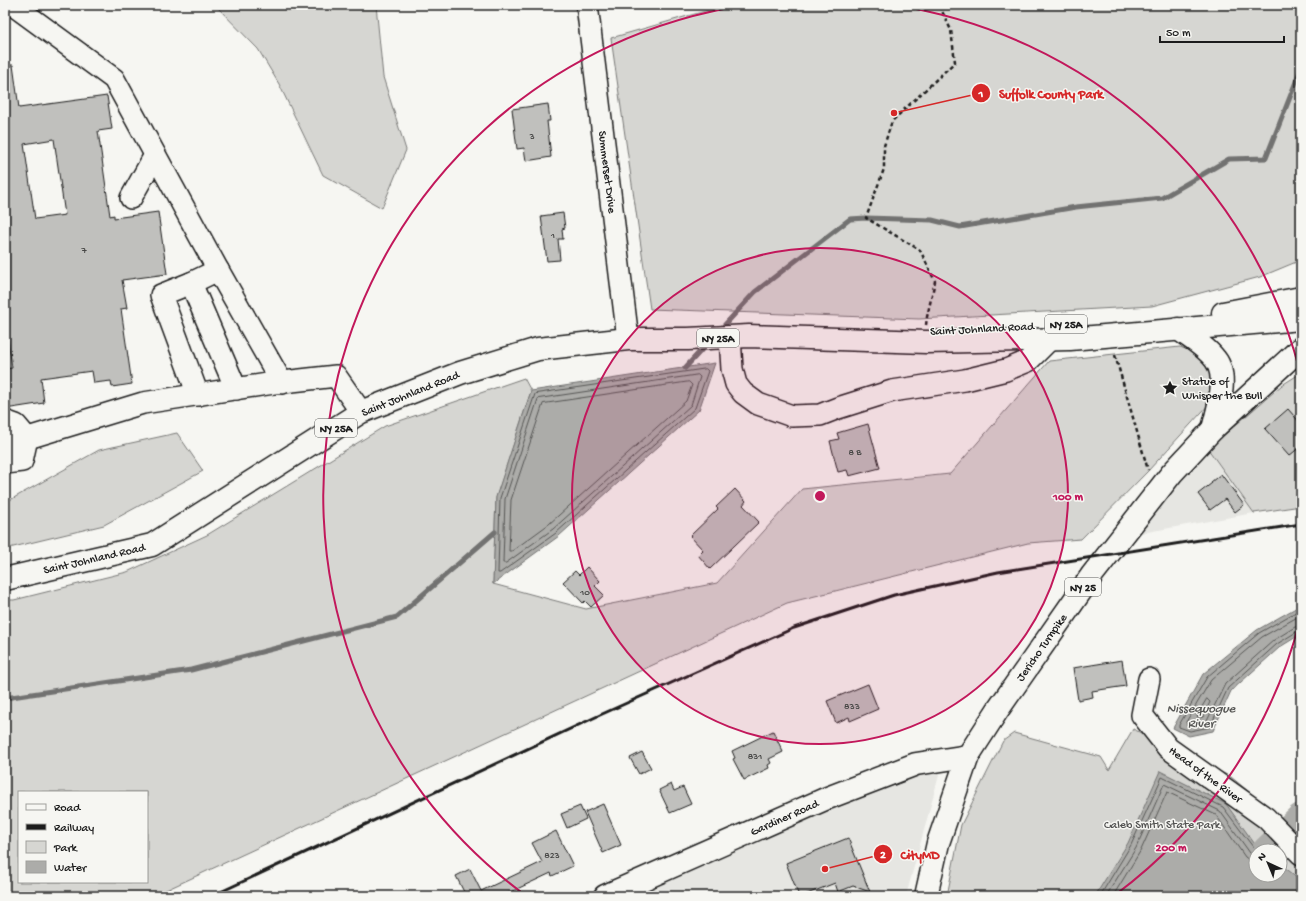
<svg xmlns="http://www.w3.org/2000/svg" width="1306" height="901" font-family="'Gochi Hand',sans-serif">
<rect width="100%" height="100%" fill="#f6f6f2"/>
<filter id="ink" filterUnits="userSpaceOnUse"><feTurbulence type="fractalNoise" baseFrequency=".025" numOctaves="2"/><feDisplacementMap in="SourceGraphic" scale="8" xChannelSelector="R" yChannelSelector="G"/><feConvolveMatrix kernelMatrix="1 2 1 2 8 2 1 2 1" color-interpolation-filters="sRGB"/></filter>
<g filter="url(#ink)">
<g fill="#e6e6e2">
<polygon points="1208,449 1254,513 1136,534 1172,488"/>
<polygon points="941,768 906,896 653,896 648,884 877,784"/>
</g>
<g fill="#d6d6d2" stroke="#797977" fill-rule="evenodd">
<polygon points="215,5 376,5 383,77 406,150 382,208 323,175 279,84 258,49"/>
<polygon points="726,5 1301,5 1301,260 1260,277 1152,306 919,319 650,309 611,38"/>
<path d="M1180 347 1204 356 1217 377 1212 401 1148 471 1081 539 1028 543 787 603 153 896H5V600H14L127 572 207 535 385 426 524 378 531 391 496 498 493 584 586 609 717 583 802 489 950 474 1049 361ZM19 792H147V882H19Z"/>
<polygon points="1301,373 1301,506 1254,513 1208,449 1282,385"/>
<polygon points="177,433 203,471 104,525 5,549 5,501 10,500 99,450"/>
<path d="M1133 729 1231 777 1253 795 1301 853V896H947L961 825 1003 741 1014 733 1101 757 1109 770ZM1256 851H1280V875H1256Z"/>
</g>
<g fill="#acaca9" stroke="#727271">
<polygon points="715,363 699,410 559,536 493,584 496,497 531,391"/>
<polygon points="1301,605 1301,634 1280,647 1231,691 1213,731 1189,736 1173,728 1203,674 1257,630"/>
<polygon points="1160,771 1226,804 1257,847 1262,851 1256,851 1256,875 1280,875 1280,864 1301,880 1301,896 1095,896 1128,843"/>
</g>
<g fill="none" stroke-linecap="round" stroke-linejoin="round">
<g stroke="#565654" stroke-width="1">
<polygon points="706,369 708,371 695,408 556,533 500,573 498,573 500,498 535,394"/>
<polygon points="698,375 700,377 691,405 553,529 506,563 503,563 505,499 538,399"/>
<polygon points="689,382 692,385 686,401 549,524 512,551 509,551 511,500 543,404"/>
<polyline points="1301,609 1259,633 1207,677 1179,725 1179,727 1190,731 1210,727 1228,688 1277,644 1298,631 1301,631"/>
<polyline points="1301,615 1262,637 1211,680 1186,722 1187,725 1191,726 1206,723 1225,684 1274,640 1295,627 1301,626"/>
<polygon points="1207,699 1210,702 1203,717 1198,718 1197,716"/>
<polyline points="1100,896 1131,845 1162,777 1223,807 1256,851"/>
<polyline points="1106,896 1136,848 1164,784 1220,811 1250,853 1256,858"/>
<polyline points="1113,896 1141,850 1167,792 1216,815 1245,857 1256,865"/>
</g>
<g stroke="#727271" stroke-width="5">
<polyline points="720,330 755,292 850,219 866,218 932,220 960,227 1076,207 1162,198 1229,159 1266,158 1301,69"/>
<polyline points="685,368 706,345"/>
<polyline points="5,698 191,670 397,617 495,532"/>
</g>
<polyline stroke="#acaca9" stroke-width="30" points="1267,851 1301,818"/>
</g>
<g fill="#c0c0bd" stroke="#1c1c1c" fill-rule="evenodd">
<path d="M5 65H13L19 108 107 96 112 129 98 131 110 216 114 215V218L158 212 167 274 122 280 127 308 121 309 132 384 112 387 111 381 94 383 92 371 41 378 44 403 5 409V369L12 368 8 339H5ZM54 139 65 215 35 219 24 144Z"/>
<polygon points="548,104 550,121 547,121 551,157 526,161 524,148 517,149 512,109"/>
<polygon points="563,213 565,228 562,229 563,239 558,239 560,260 547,261 541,216"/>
<polygon points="1288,409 1301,424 1301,446 1289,456 1265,429"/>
<polygon points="868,424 880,468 849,476 847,470 838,472 830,441 839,439 837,433"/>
<polygon points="1221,474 1244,505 1235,512 1225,499 1210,510 1198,494 1212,483 1211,482"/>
<polygon points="735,489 746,501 743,505 759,522 710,569 698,555 703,550 690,536 718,509 716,507"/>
<polygon points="587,567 600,581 595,586 604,595 591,607 585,601 583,603 563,582 575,571 579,575"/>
<polygon points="1122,660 1126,686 1092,691 1093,697 1078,700 1073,668"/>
<polygon points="868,684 878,709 850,721 849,717 836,723 827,701"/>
<polygon points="773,731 783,752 769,759 771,763 768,765 769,768 744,780 733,759 735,758 732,751"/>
<polygon points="642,752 651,768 639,774 630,758"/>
<polygon points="671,784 674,791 683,787 691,804 670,813 659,790"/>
<polygon points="603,804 621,845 603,853 585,812"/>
<polygon points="580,806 586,819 567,828 561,814"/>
<polygon points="556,831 573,866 552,876 551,873 502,896 466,896 456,876 470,869 481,891 542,862 532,843"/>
<polygon points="848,838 870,892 853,886 838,892 835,883 802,896 799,896 786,863"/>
</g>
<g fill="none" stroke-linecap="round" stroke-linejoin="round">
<defs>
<g id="minor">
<polyline points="13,5 114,79 218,270 191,283"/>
<polyline points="587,5 628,339"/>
<polyline points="131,198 155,155"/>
<polyline points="218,270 282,383"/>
<polyline points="730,337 732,369 736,384 743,393 758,404 792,416 820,415 838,408 892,391 965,380 1006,370 1028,361 1050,339"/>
<polyline points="198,395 161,295 191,283 236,389"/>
<polyline points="5,421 16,425 27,438"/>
<polyline points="5,445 143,403 274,383 336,376 361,412"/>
<polyline points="5,463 22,461 27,438"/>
<polyline points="1149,679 1142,715 1168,748 1266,818 1301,854"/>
</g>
<g id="major">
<polyline points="1223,313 1301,298"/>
<path d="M1178 329C1191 338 1206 347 1215 359 1229 376 1218 409 1213 429"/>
<polyline points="5,579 152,545 361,412 460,373 538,349 628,339 688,339 749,336 926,342 1070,339 1301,319"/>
<polyline points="605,896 825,799 916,764 968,756"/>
<polyline points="926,896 938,843 968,756 997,711 1092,575 1172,473 1213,429 1301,348"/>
</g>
</defs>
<use href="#minor" stroke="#1c1c1c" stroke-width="24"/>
<use href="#major" stroke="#1c1c1c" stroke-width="25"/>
<g stroke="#1c1c1c" stroke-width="2.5" stroke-dasharray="4 3" stroke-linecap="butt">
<polyline points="926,325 927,317 935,281 920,250 866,218 884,169 884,146 892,121 955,62 951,30 939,5"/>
<polyline points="1115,355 1148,470"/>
</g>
<use href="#minor" stroke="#f6f6f2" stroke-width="21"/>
<use href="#major" stroke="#f6f6f2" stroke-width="22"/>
<polyline stroke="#1c1c1c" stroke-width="3" points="212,896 600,715 794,628 894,595 998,572 1301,524"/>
</g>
</g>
<circle cx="820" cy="496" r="248" fill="#c2185b" fill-opacity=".12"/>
<g fill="none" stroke="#c2185b" stroke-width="2">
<circle cx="820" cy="496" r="248"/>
<path d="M1300 620A496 496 0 0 1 1115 895M525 895A496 496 0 0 1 747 5M893 5A496 496 0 0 1 1300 372"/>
</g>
<defs>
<symbol id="sight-bare" viewBox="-9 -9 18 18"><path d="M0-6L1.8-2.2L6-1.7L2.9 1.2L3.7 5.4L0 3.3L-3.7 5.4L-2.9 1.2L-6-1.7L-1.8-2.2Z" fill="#1c1c1c" stroke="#f6f6f2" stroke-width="2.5" paint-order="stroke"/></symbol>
</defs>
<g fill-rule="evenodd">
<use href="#sight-bare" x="1159" y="377" width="22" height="22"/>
</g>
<g text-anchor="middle" stroke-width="3" stroke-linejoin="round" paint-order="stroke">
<g font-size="10" fill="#454544">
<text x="532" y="139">3</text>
<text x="553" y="238">1</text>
<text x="84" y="253">7</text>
<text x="855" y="455">8 B</text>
<text x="585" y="595">10</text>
<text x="852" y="709">833</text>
<text x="755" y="759">831</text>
<text x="552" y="858">823</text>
</g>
<g fill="#f6f6f2" stroke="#5d5d5c" stroke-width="1">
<rect x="1045" y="315" width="42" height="18" rx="3"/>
<rect x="697" y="329" width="42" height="18" rx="3"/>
<rect x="315" y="419" width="42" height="18" rx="3"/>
<rect x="1065" y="578" width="36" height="18" rx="3"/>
</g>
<g font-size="11" font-weight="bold" fill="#1c1c1c">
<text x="1066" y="328">NY 25A</text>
<text x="718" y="342">NY 25A</text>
<text x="336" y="432">NY 25A</text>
<text x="1083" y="591">NY 25</text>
</g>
<g font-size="12" fill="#1c1c1c" stroke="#f6f6f2">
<text transform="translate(608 172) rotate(83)" y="4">Summerset Drive</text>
<text transform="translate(982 328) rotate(-3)" y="4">Saint Johnland Road</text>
<text transform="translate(410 393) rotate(-22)" y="4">Saint Johnland Road</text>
<text transform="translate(94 558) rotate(-13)" y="4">Saint Johnland Road</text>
<text transform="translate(1041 647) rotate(-55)" y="4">Jericho Turnpike</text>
<text transform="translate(1206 774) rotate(36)" y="4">Head of the River</text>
<text transform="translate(784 817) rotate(-24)" y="4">Gardiner Road</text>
</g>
<g font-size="12" fill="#1c1c1c" stroke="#f6f6f2" text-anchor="start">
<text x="1182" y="385">Statue of<tspan x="1182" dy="14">Whisper the Bull</tspan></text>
</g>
<g font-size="12" fill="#545453" stroke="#f6f6f2">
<text x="1162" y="828">Caleb Smith State Park</text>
</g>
<g font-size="13" font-style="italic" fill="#565654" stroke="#f6f6f2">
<text x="1201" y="712">Nissequogue<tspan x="1201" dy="15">River</tspan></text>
</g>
</g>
<circle cx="820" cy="496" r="6" fill="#c2185b" stroke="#f6f6f2" stroke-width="2"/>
<g font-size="12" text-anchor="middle" font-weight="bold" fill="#c2185b" stroke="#f6f6f2" stroke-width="3" stroke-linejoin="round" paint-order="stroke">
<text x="1068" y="500">100 m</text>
<text x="1171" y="851">200 m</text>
</g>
<path fill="none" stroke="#d62828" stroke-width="1.5" d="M894 113L981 93M825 869L883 854"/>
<g fill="#d62828" stroke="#f6f6f2" stroke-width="1.5">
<circle cx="894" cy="113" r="4"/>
<circle cx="825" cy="869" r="4"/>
<circle cx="981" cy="93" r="10"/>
<circle cx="883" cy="854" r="10"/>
</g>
<g font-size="12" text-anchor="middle" font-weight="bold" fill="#fff">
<text x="981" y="97">1</text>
<text x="883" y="858">2</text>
</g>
<g font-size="13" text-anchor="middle" font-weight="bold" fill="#d62828" stroke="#f6f6f2" stroke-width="3" stroke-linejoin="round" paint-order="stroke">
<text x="1051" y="98">Suffolk County Park</text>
<text x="920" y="859">CityMD</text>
</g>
<rect width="1306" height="901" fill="none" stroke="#f6f6f2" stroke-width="20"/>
<rect x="10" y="10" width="1286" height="881" fill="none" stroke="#1c1c1c" stroke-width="1.5" filter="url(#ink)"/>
<rect x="18" y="791" width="130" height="92" fill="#f6f6f2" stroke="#9f9f9c"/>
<rect x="26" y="804" width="20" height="6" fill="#f6f6f2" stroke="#9f9f9c"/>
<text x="54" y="811" font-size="12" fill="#1c1c1c">Road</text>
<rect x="26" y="824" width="20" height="6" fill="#1c1c1c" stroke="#9f9f9c"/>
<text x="54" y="831" font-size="12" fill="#1c1c1c">Railway</text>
<rect x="26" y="841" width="20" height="12" fill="#d6d6d2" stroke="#9f9f9c"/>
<text x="54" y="851" font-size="12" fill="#1c1c1c">Park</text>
<rect x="26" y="861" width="20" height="12" fill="#acaca9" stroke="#9f9f9c"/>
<text x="54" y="871" font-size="12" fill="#1c1c1c">Water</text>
<g transform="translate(1268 863) rotate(316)"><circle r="19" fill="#f6f6f2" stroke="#9f9f9c"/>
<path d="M0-3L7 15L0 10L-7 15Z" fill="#1c1c1c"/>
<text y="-6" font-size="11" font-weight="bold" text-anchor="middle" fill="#1c1c1c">N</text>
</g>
<path d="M1160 36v6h124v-6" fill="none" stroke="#1c1c1c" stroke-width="2"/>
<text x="1166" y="36" font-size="12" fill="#1c1c1c" stroke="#f6f6f2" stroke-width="3" paint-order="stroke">50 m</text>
</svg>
